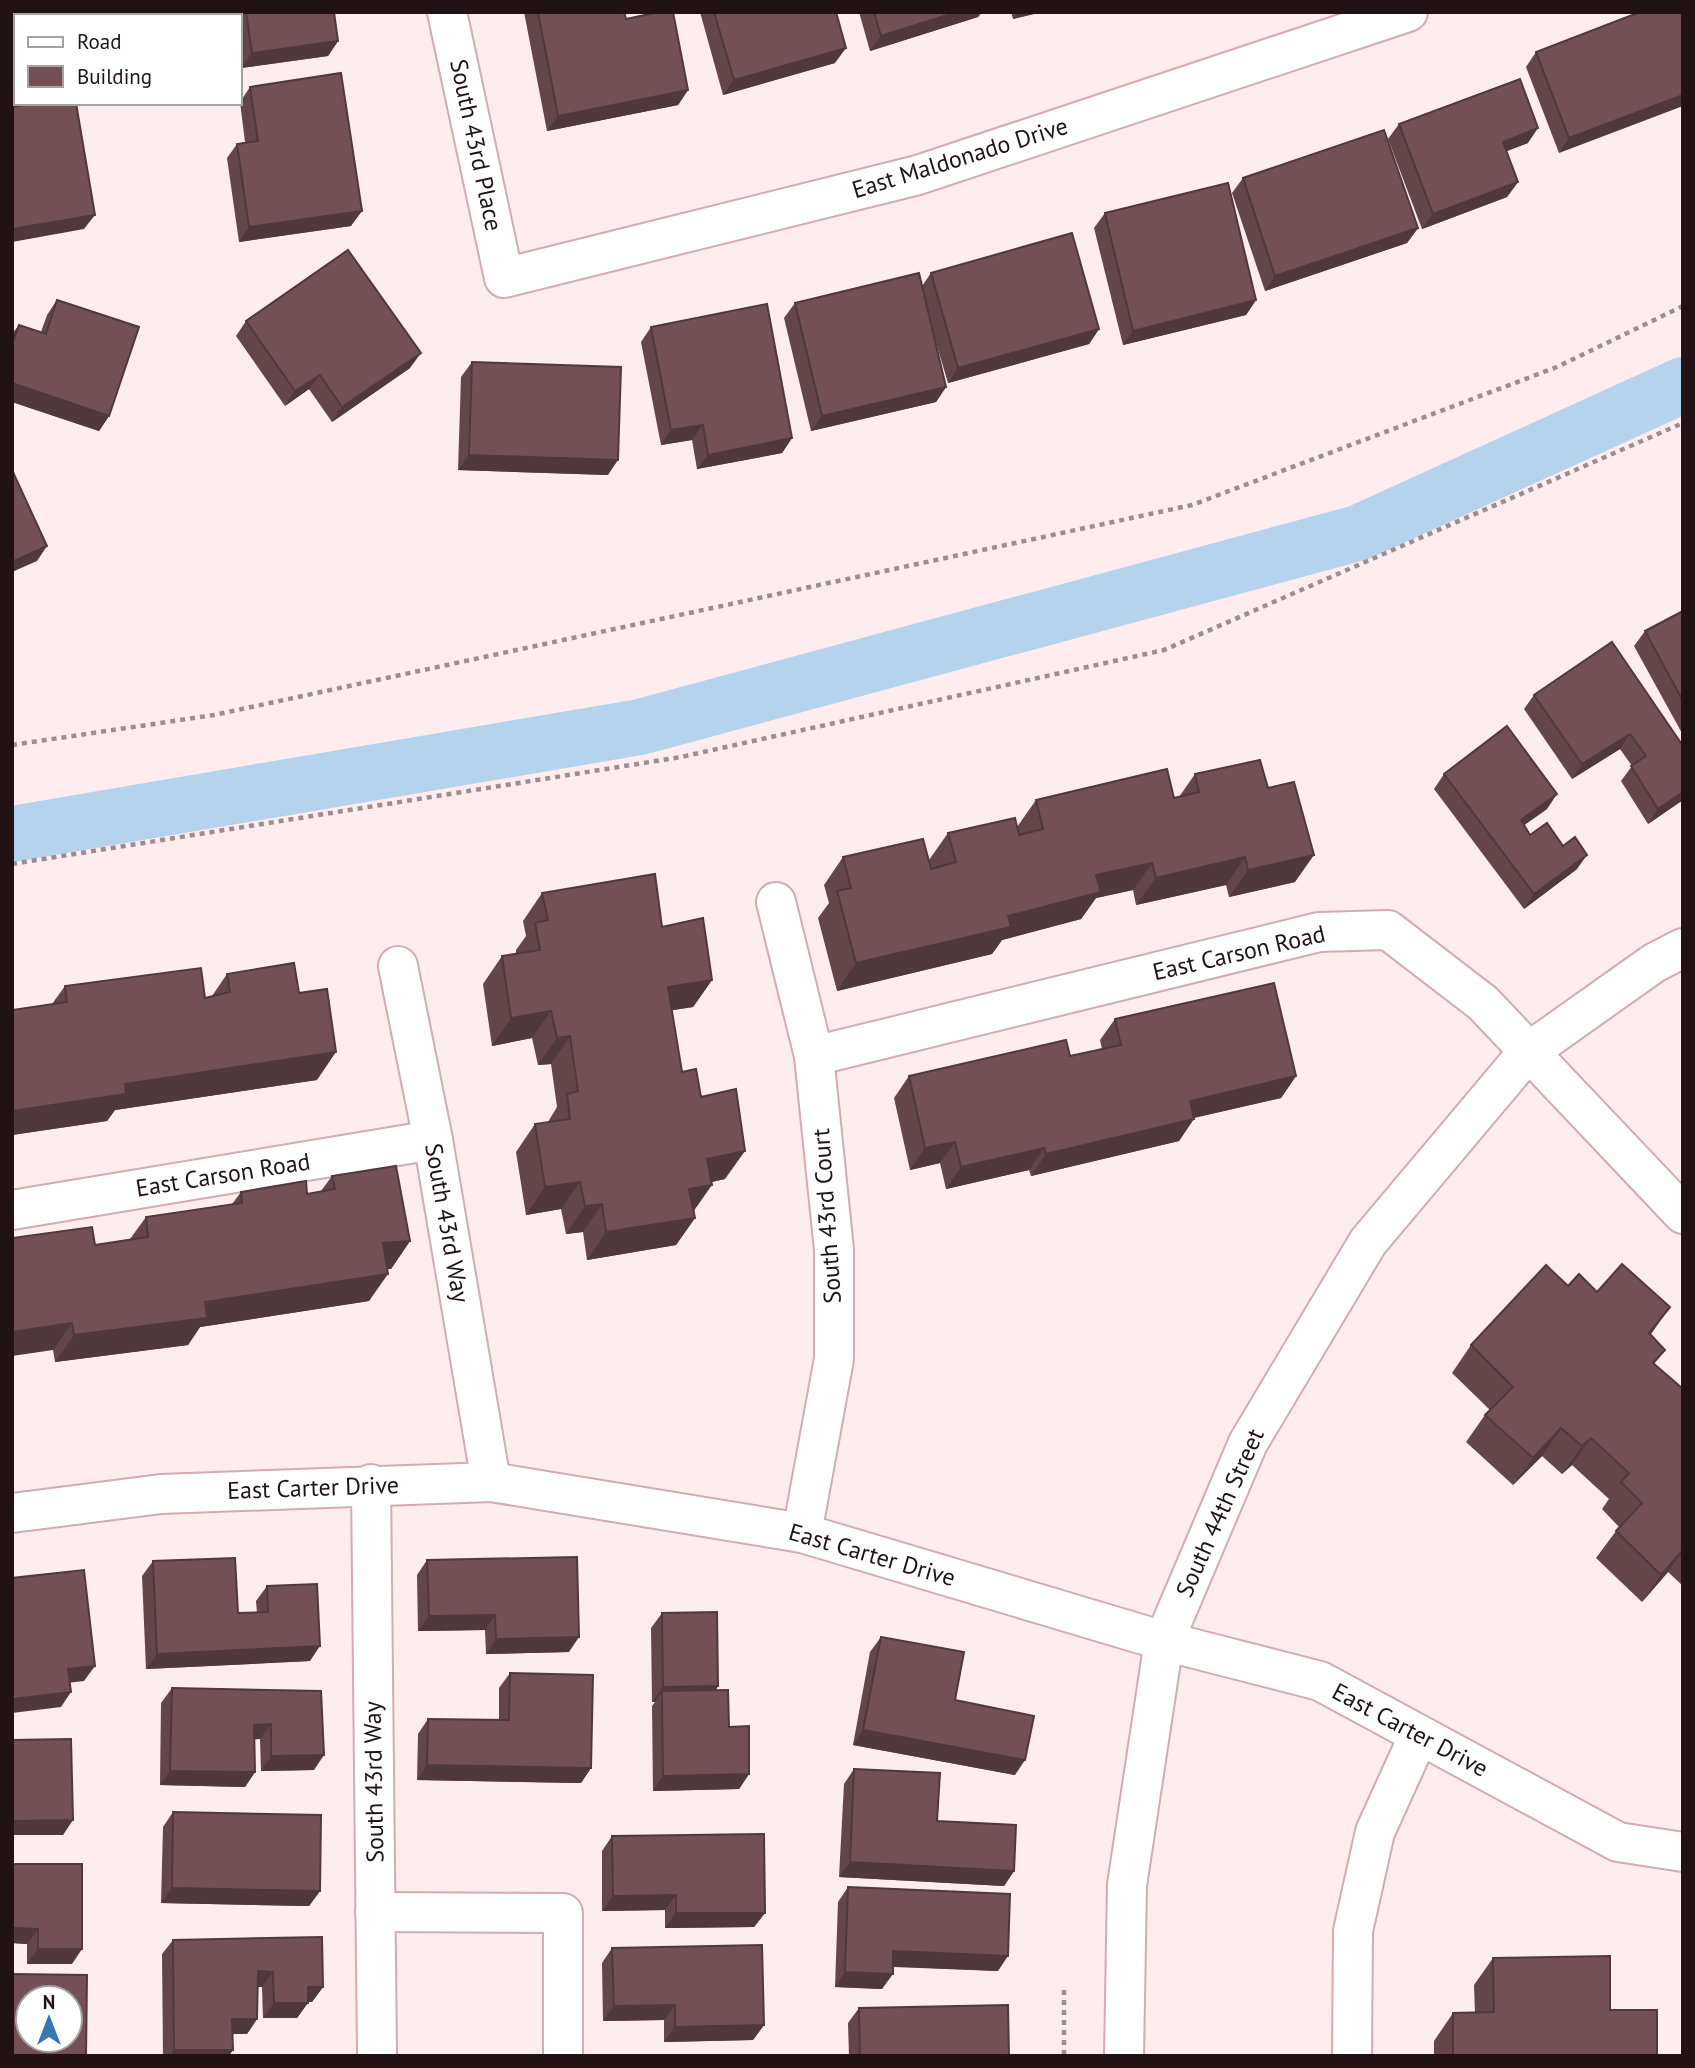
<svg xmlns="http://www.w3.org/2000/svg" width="1695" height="2068" font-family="'PT Sans',sans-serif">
<rect width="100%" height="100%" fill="#feecef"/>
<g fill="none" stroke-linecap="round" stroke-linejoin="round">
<polyline stroke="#b6d3ed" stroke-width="56" points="12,834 640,727 1358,533 1683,385"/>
<defs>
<g id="minor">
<polyline points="447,12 504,278 918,175 1408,12"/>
<polyline points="776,902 814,1056 834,1250 834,1359 802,1533"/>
<polyline points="398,966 433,1140 491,1482"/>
<polyline points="814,1056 1319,932 1388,930 1483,1003 1683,1214"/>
<polyline points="12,1210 433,1140"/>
<polyline points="371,1484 377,2056"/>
<polyline points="12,1513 161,1494 491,1482 802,1533 1164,1641 1320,1681 1618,1842 1683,1852"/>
<polyline points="375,1912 563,1913 563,2056"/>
<polyline points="1124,2056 1127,1885 1164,1641 1248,1443 1368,1242 1527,1053 1654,963 1683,948"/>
<polyline points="1352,2056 1353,1931 1375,1832 1419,1735"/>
</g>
</defs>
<use href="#minor" stroke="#d3abb1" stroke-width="42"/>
<g stroke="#9d8d90" stroke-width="4.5" stroke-dasharray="5 5" stroke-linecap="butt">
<polyline points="12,745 214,715 1192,505 1557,367 1683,306"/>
<polyline points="12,864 681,757 1164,650 1683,423"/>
<polyline points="1064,1990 1064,2056"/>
</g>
<use href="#minor" stroke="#fff" stroke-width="38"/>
</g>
<g fill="#63454a">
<polygon points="234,12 334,12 338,41 328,56 241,68 240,56 240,16 234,16"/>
<polygon points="524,12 624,12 626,19 688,90 678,105 547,131"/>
<polygon points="700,12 836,12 835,63 723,95"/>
<polygon points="859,12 982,12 978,17 870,51"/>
<polygon points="1011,12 1042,12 1013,19"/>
<polygon points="1682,12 1559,153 1526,67 1536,52"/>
<polygon points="250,87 351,226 239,242 227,158 237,144 245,142 240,102"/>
<polygon points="1399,124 1528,143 1506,151 1518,182 1507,197 1422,229 1388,139"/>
<polygon points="1243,178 1418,228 1407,243 1265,291 1232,193"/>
<polygon points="1105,213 1256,300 1246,315 1123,345 1094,228"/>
<polygon points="931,273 1099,329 1089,344 948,383 932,329 946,387 936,402 811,431 784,318 795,303 922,286"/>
<polygon points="57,300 109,416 99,431 12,402 12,334 19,325 41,332 47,315"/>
<polygon points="246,321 410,368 332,422 309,389 285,406 236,336"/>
<polygon points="651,327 792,438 782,453 697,469 692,440 661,445 641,342"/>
<polygon points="472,362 608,475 458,470 461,377"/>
<polygon points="1683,611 1683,735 1634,646 1645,631"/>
<polygon points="1612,642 1683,800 1648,824 1621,781 1632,766 1620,749 1572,779 1524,709 1534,695"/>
<polygon points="1195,774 1295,882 1229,897 1226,885 1136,905 1133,890 1096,898 1081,919 1002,940 992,954 837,991 818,918 829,903 824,885 843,857 929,860 948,833 1017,827 1036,800 1174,798 1179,797"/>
<polygon points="1444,774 1547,809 1524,825 1530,835 1577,869 1524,909 1434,789"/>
<polygon points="542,893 662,927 712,980 693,1007 672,1010 682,1072 701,1097 725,1179 712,1182 693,1211 695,1218 676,1245 587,1260 583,1232 566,1234 561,1209 526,1215 516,1152 535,1124 548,1122 557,1107 551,1064 538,1065 532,1038 492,1046 483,984 502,956 516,954 516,950 526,936 523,921"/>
<polygon points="227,974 299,993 317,1080 115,1110 107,1121 12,1135 12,1010 52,1004 65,986 205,998 212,996"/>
<polygon points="1115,1019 1296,1076 1281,1098 1194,1118 1179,1141 1031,1176 1029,1170 946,1189 940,1163 910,1170 894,1098 909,1076 1070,1056 1102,1049 1100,1040"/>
<polygon points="332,1176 410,1241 391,1269 387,1269 369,1301 200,1327 188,1345 55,1362 53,1350 95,1245 130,1239 146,1217 232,1204 241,1192 307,1194 321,1191"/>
<polygon points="1568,1286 1650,1335 1665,1350 1654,1364 1683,1389 1683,1586 1668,1572 1642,1602 1596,1558 1619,1527 1602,1509 1609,1499 1572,1465 1562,1474 1542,1456 1513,1485 1466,1442 1485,1415 1490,1410 1452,1373 1471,1345"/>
<polygon points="427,1560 569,1652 486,1654 485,1630 418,1631 417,1575"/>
<polygon points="153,1561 238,1613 257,1613 256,1601 267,1586 310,1661 146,1669 142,1576"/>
<polygon points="662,1613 718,1686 716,1690 729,1727 749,1774 739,1789 653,1791 652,1706 655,1702 652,1702 651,1628"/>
<polygon points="881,1637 955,1700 1015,1775 853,1745 870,1652"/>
<polygon points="510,1673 591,1768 581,1783 417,1780 418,1734 428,1719 499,1720 499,1688"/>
<polygon points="172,1688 321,1691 314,1770 261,1771 260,1739 254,1739 255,1772 245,1787 160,1785 161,1703"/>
<polygon points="854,1769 1014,1871 1004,1886 839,1877 844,1784"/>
<polygon points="173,1812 320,1891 309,1906 161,1903 163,1827"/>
<polygon points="612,1836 765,1913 754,1927 665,1928 665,1910 602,1911 602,1851"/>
<polygon points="12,1864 72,1964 27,1964 27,1944 12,1943"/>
<polygon points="848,1887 998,1971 893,1967 882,1989 835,1987 838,1902"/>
<polygon points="173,1940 323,1987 312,2002 308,2002 297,2018 263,2018 262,1987 257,1987 257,2019 247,2034 232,2034 229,2056 163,2056 162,1954"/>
<polygon points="612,1948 764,2025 753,2040 664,2042 664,2020 603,2021 602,1963"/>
<polygon points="1493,1958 1610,2010 1657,2056 1434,2056 1434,2041 1453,2013 1475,2013 1474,1985"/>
<polygon points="859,2008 1009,2056 849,2056 848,2023"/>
</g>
<g fill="#50383c">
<polygon points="957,12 982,12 978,17 870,51 881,36"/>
<polygon points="1018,12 1042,12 1013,19"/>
<polygon points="338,41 328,56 241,68 252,53"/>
<polygon points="846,48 835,63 723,95 734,80"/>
<polygon points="16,77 16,90 12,91 12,78"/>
<polygon points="688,90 678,105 547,131 558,116"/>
<polygon points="1683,95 1683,106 1559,153 1569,138"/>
<polygon points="1538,128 1528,143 1492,157 1503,142"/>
<polygon points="1518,182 1507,197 1422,229 1433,214"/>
<polygon points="362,211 351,226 239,242 249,227"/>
<polygon points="95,215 84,229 12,242 12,229"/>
<polygon points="1418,228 1407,243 1265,291 1275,276"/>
<polygon points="1256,300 1246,315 1123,345 1133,331"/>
<polygon points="1099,329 1089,344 948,383 958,368"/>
<polygon points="421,353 410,368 332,422 342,407"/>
<polygon points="320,375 309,389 285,406 295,391"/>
<polygon points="12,383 109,416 99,431 12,402"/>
<polygon points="946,387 936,402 811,431 822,416"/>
<polygon points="703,425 692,440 661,445 671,430"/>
<polygon points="792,438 782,453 697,469 708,455"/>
<polygon points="469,455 618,460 608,475 458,470"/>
<polygon points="47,546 37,561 12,572 12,562"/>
<polygon points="1630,734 1620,749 1572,779 1582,764"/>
<polygon points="1683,792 1683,800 1648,824 1658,809"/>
<polygon points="1557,794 1547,809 1510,835 1521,820"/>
<polygon points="1314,855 1295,882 1229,897 1248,870"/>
<polygon points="1587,855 1577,869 1524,909 1534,894"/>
<polygon points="1245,857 1226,885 1136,905 1156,878"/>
<polygon points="1152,863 1133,890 1096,898 1081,919 1002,940 992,954 837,991 856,963 1008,916 1096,875"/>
<polygon points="712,980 693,1007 648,1014 668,987"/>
<polygon points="551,1011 532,1038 492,1046 511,1018"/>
<polygon points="570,1036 551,1064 538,1065 557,1038"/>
<polygon points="336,1052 317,1080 115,1110 107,1121 12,1135 12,1111 125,1084"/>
<polygon points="1296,1076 1281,1098 1175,1122 1190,1101"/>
<polygon points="1194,1119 1179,1141 1031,1176 1046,1154"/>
<polygon points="955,1142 940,1163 910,1170 925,1148"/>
<polygon points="1044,1148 1029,1170 946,1189 961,1167"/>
<polygon points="745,1151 725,1179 688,1187 707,1159"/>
<polygon points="580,1182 561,1209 526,1215 545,1187"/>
<polygon points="712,1185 693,1212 689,1189"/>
<polygon points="602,1204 583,1232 566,1234 585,1206"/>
<polygon points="695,1218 676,1245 587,1260 606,1232"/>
<polygon points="410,1241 391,1269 363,1270 383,1243"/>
<polygon points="388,1274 369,1301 200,1327 188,1345 55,1362 74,1335 205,1302"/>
<polygon points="1670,1307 1651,1334 1649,1333"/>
<polygon points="72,1323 53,1350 12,1356 12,1332"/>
<polygon points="1561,1428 1542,1456 1513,1485 1533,1458"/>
<polygon points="1591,1438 1572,1465 1562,1474 1582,1446"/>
<polygon points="1683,1550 1668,1572 1642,1602 1661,1575"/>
<polygon points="495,1615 485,1630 418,1631 429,1616"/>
<polygon points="579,1637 569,1652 486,1654 496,1639"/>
<polygon points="320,1646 310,1661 146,1669 157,1654"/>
<polygon points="95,1666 84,1681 58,1684 68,1669"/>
<polygon points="718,1686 708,1701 662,1691 655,1702 652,1702 663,1687"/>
<polygon points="71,1692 61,1707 12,1713 12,1700 13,1699"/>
<polygon points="271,1724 260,1739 244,1740 254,1725"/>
<polygon points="863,1730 1025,1760 1015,1775 853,1745"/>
<polygon points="324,1755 314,1770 261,1771 271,1756"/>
<polygon points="427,1765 591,1768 581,1783 417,1780"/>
<polygon points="170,1771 255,1772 245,1787 160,1785"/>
<polygon points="749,1774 739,1789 653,1791 663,1776"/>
<polygon points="73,1820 63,1835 12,1835 12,1821"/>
<polygon points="850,1862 1014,1871 1004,1886 839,1877"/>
<polygon points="172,1888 320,1891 309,1906 161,1903"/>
<polygon points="676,1895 665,1910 602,1911 613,1896"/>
<polygon points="676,1913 765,1913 754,1927 665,1928"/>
<polygon points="12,1928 38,1929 27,1944 12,1943"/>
<polygon points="38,1949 82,1949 72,1964 27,1964"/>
<polygon points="893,1951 1008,1956 998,1971 883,1966"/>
<polygon points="258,1971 273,1972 262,1987 247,1986"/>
<polygon points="845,1972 893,1974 882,1989 835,1987"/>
<polygon points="308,1987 323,1987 312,2002 298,2002"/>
<polygon points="274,2003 308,2003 297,2018 263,2018"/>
<polygon points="675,2005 664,2020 603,2021 614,2006"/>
<polygon points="232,2019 257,2019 247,2034 222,2034"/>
<polygon points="764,2025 753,2040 664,2042 675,2027"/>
<polygon points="174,2050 233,2050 229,2056 170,2056"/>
</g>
<g fill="#735056" stroke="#50383c" stroke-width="2" fill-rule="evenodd">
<polygon points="12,12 45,12 46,16 16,16 16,77 12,78"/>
<polygon points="246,12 334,12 338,41 252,53"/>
<polygon points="538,12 624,12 626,19 659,12 673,12 688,90 558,116"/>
<polygon points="714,12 836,12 846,48 734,80"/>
<polygon points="874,12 957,12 881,36"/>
<polygon points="1640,12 1682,12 1683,95 1569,138 1536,52"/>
<polygon points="341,73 362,211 249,227 237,144 258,141 250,87"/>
<polygon points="1520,79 1538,128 1503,142 1518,182 1433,214 1399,124"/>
<polygon points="32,103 76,103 95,215 12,229 12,107"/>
<polygon points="1384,130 1418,228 1275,276 1243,178"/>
<polygon points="1228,183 1256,300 1133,331 1105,213"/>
<polygon points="1072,233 1099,329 958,368 931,273"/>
<polygon points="348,250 421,353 342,407 320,375 295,391 246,321"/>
<polygon points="919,273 946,387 822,416 795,303"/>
<polygon points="57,300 139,327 109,416 12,383 12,344 19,325 46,334"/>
<polygon points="767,304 792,438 708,455 703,425 671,430 651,327"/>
<polygon points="472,362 621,367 618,460 469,455"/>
<polygon points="12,470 47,546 12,562"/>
<polygon points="1683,611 1683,701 1645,631"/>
<polygon points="1612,642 1683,746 1683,792 1658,809 1631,766 1646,756 1630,734 1582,764 1534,695"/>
<polygon points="1507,726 1557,794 1521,820 1530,835 1547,823 1563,846 1575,837 1587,855 1534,894 1444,774"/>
<polygon points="1260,760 1268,788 1294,782 1314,855 1248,870 1245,857 1156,878 1152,863 1096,875 1101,892 1008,916 1011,927 856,963 837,891 851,888 843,857 923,839 931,869 956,862 948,833 1015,818 1019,835 1043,829 1036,800 1167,769 1174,798 1199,792 1195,774"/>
<polygon points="655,874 662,927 703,918 712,980 668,987 682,1072 696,1069 701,1097 736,1089 745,1151 707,1159 712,1185 689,1189 695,1218 606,1232 602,1204 585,1206 580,1182 545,1187 535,1124 570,1119 567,1094 578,1091 570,1036 557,1038 551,1011 511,1018 502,956 540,950 535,923 548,920 542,893"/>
<polygon points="294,963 299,993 327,989 336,1052 125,1084 126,1094 12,1111 12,1010 67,1002 65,986 201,968 205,998 230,992 227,974"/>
<polygon points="1274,983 1296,1076 1190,1101 1194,1119 1046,1154 1044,1148 961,1167 955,1142 925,1148 909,1076 1066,1040 1070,1056 1121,1045 1115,1019"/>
<polygon points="396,1166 410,1241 383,1243 388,1274 205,1302 207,1318 74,1335 72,1323 12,1332 12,1238 92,1227 95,1245 148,1237 146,1217 242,1203 241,1192 306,1181 307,1194 335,1189 332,1176"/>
<polygon points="1622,1264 1670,1307 1649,1333 1665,1350 1653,1363 1683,1389 1683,1550 1661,1575 1616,1531 1642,1503 1621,1482 1629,1473 1591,1438 1582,1446 1561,1428 1533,1458 1485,1415 1513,1387 1471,1345 1546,1265 1568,1286 1579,1274 1597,1292"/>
<polygon points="577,1557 579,1637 496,1639 495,1615 429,1616 427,1560"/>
<polygon points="235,1558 238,1613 268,1612 267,1586 317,1584 320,1646 157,1654 153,1561"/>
<polygon points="84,1570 95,1666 68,1669 71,1692 13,1699 12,1688 12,1578"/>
<polygon points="717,1612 718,1686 663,1687 662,1613"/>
<polygon points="881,1637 964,1652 955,1700 1034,1716 1025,1760 863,1730"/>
<polygon points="510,1673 593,1675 591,1768 427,1765 428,1719 509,1720"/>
<polygon points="172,1688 321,1691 324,1755 271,1756 271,1724 254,1725 255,1772 170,1771"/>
<polygon points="728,1690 729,1727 749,1726 749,1774 663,1776 662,1691"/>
<polygon points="71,1739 73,1820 12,1821 12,1740"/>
<polygon points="854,1769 940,1773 937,1821 1016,1825 1014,1871 850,1862"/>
<polygon points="173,1812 321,1815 320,1891 172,1888"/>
<polygon points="764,1834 765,1913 676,1913 676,1895 613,1896 612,1836"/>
<polygon points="12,1864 82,1864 82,1949 38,1949 38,1929 12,1928"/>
<polygon points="848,1887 1010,1894 1008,1956 893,1951 893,1974 845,1972"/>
<polygon points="322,1937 323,1987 308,1987 308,2003 274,2003 273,1972 258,1971 257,2019 232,2019 233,2050 174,2050 173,1940"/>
<polygon points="762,1945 764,2025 675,2027 675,2005 614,2006 612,1948"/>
<polygon points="1610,1956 1610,2010 1657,2010 1657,2056 1453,2056 1453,2013 1494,2012 1493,1958"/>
<path d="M12 1974 87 1975 86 2056H12ZM28 1998H70V2040H28Z"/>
<polygon points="1008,2005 1009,2056 860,2056 859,2008"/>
</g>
<g text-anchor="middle" stroke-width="7" stroke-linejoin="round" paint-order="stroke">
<g font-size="24" fill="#201215" stroke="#fff">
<text transform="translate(476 145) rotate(78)" y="8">South 43rd Place</text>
<text transform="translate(960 158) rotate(-17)" y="8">East Maldonado Drive</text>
<text transform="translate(1239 953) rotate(-13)" y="8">East Carson Road</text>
<text transform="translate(223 1175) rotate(-9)" y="8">East Carson Road</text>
<text transform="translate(827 1216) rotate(-94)" y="8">South 43rd Court</text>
<text transform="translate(447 1223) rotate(80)" y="8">South 43rd Way</text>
<text transform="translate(313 1488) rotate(-2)" y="8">East Carter Drive</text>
<text transform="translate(1220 1513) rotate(-66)" y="8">South 44th Street</text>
<text transform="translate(872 1555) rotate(16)" y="8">East Carter Drive</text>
<text transform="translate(1410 1730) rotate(28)" y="8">East Carter Drive</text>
<text transform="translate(374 1782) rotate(-91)" y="8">South 43rd Way</text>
</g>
</g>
<rect width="1695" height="2068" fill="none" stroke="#201215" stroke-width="28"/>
<rect x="14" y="14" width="228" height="91" fill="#ffffff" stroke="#a6a0a1" stroke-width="2"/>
<rect x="28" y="37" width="35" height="10" fill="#ffffff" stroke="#a6a0a1" stroke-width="2"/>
<text x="77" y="49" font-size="21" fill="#201215">Road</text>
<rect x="28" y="66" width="35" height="21" fill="#735056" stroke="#a6a0a1" stroke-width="2"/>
<text x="77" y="84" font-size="21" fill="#201215">Building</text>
<g transform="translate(49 2019)"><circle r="33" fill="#ffffff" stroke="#a6a0a1" stroke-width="2"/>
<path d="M0-5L12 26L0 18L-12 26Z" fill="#3577ae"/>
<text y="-10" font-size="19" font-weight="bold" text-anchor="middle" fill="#201215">N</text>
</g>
</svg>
